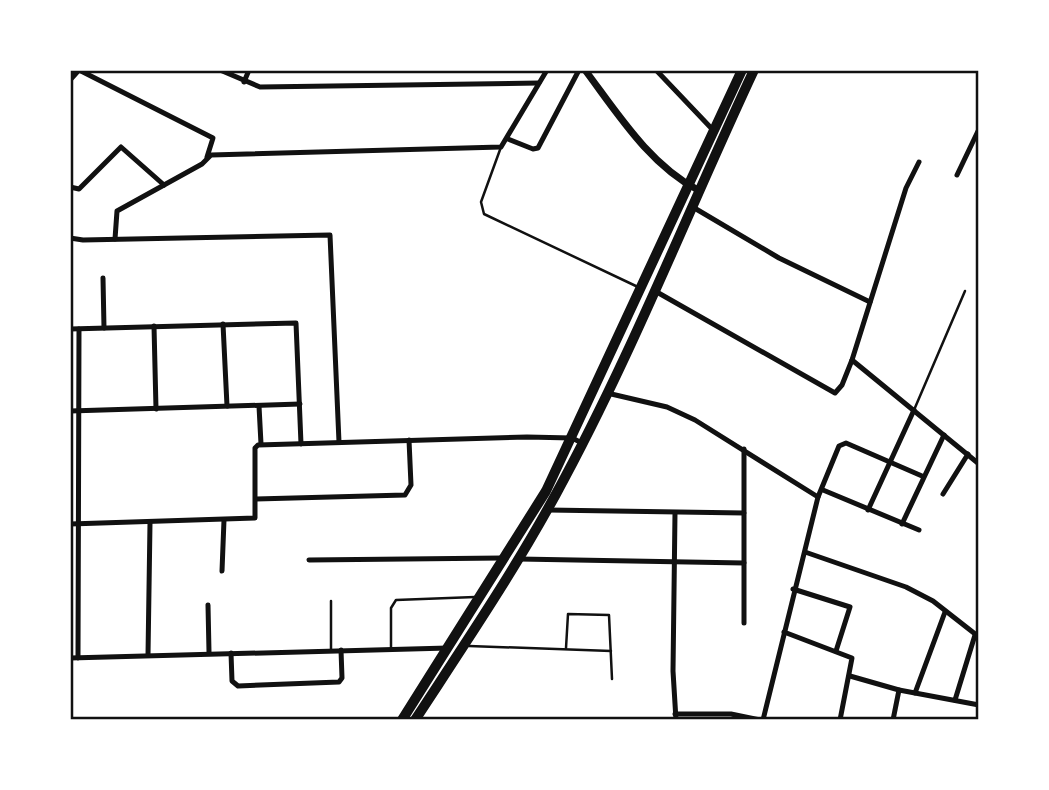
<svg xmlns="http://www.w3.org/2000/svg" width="1049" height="790" font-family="Jost,sans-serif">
<rect width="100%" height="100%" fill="#fff"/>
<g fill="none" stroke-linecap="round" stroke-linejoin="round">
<g stroke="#111" stroke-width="2.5">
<polyline points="501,147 481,202 484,214 638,287"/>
<polyline points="914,410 965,291"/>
<polyline points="469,646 611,651"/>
<polyline points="391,648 391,608 396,600 475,597"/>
<polyline points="566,648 568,614 609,615 612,679"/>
<polyline points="331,650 331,601"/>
</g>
<g stroke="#111" stroke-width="5">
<polyline points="79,70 213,138 207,157"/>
<polyline points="220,70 260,87 539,83"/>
<polyline points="656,70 713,130"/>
<polyline points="70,80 79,70"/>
<polyline points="244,82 249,70"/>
<polyline points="508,139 533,149 538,148 579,70"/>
<polyline points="957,175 979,129"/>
<polyline points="70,187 79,189 121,147 164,185"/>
<polyline points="691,206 779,258 870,302"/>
<polyline points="70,238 83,240 330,235 339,442"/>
<polyline points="115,239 117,211 202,164 211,155 501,147 547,70"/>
<polyline points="103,278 104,328"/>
<polyline points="655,291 835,393 842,385 852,360 906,188 919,162"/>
<polyline points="223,324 227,406"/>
<polyline points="154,326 156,409"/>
<polyline points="70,329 296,323 301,444"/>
<polyline points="852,360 979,464"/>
<polyline points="607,393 667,407 695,420 818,497"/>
<polyline points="259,406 261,444"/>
<polyline points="70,411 300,404"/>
<polyline points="823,490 919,530"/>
<polyline points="943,494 968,454"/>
<polyline points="256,499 405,495 411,485 409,440"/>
<polyline points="548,510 744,513"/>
<polyline points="868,510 914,410"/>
<polyline points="675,513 673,671 676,720"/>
<polyline points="70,524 255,518 255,448 258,445 527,437 572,438 582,443"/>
<polyline points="902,524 944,435"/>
<polyline points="805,552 906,587 933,601 979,637"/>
<polyline points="519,559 744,563"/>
<polyline points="309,560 502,558"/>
<polyline points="222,571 224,520"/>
<polyline points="793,589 850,607 836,651"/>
<polyline points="208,605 209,652"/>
<polyline points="744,623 744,449"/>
<polyline points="784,632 852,658 840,720"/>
<polyline points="231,653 232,681 238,686 339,682 342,678 341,650"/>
<polyline points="148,655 150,523"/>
<polyline points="70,658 448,648"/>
<polyline points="78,658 79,329"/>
<polyline points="850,676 899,690 979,705"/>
<polyline points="915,693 945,612"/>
<polyline points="955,700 975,635"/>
<polyline points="675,714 731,714 760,720"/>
<polyline points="763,720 818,497 839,446 846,443 922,476"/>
<polyline points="893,720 899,690"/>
</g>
<path stroke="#111" stroke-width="7" d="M585 70C618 114 649 164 698 190"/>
<g stroke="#111" stroke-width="10">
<polyline points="402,720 546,491 742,70"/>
<path d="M415 720C464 645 513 573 556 494 631 357 688 211 754 70"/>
</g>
</g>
<rect width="1049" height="790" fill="none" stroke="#ffffff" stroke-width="144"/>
<rect x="72" y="72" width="905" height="646" fill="none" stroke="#111" stroke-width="2.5"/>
</svg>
